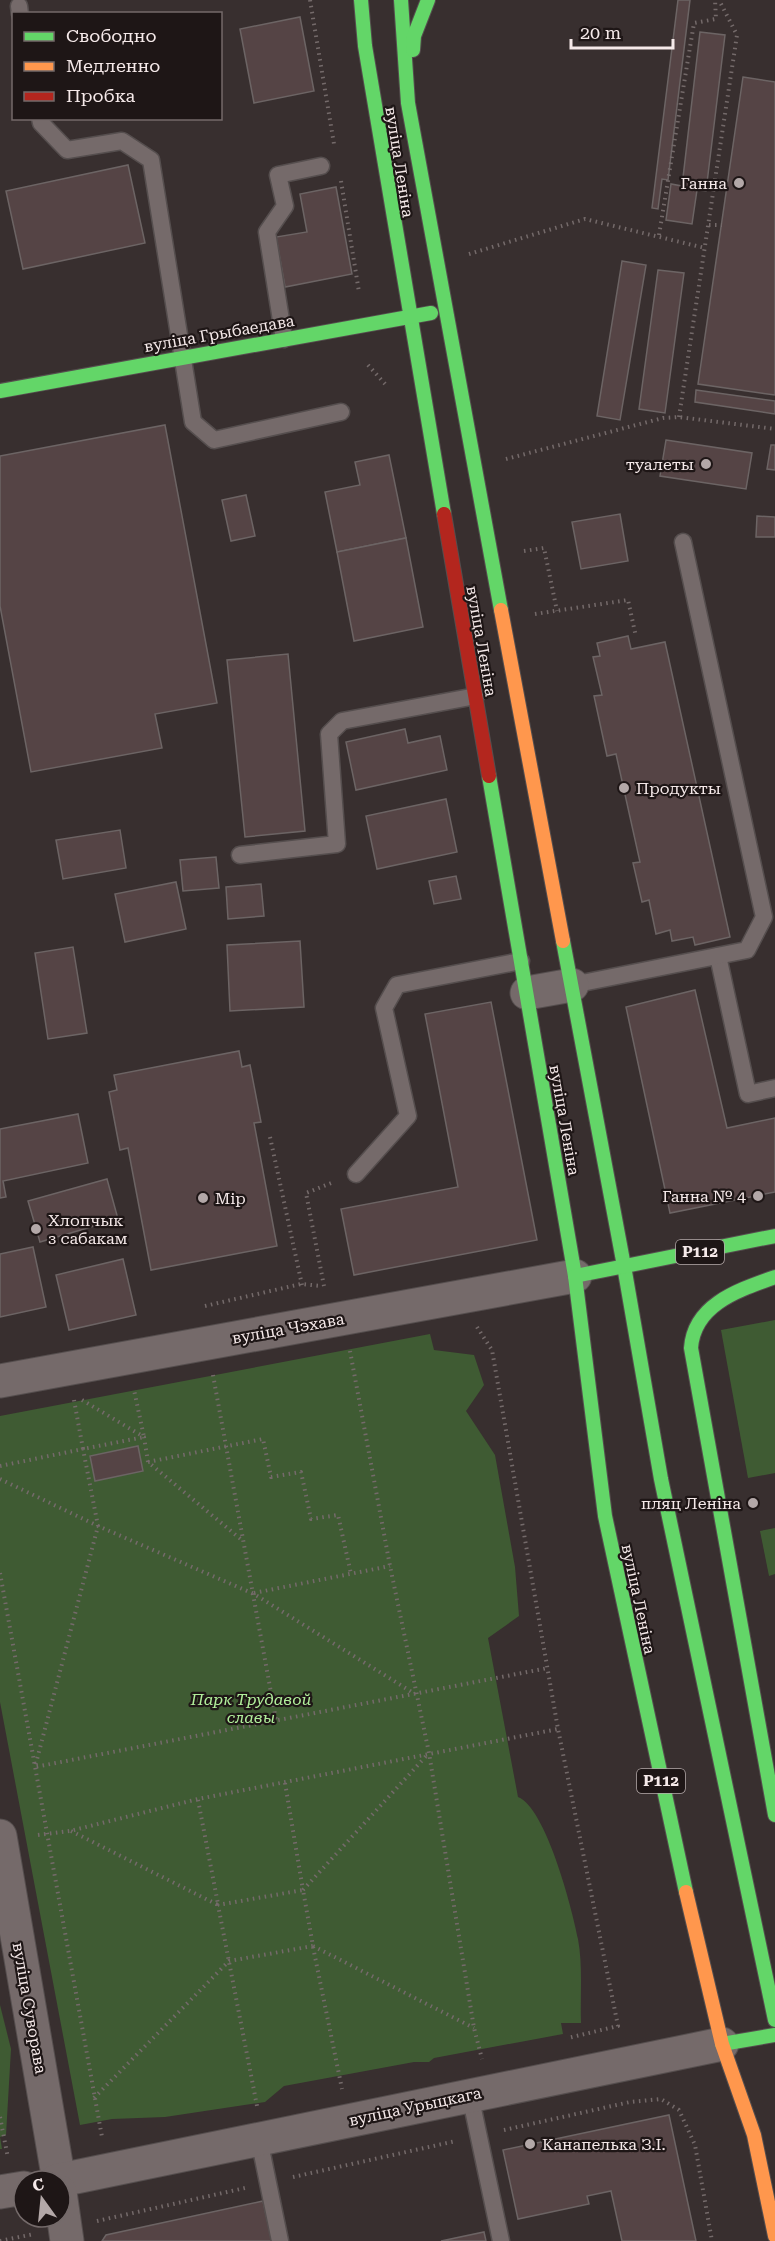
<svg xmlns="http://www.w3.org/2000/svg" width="775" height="2241" font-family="'Roboto Serif',serif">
<rect width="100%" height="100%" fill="#382f2f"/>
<g fill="#3f5b33">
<polygon points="775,1320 775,1473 748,1478 721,1330"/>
<path d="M430 1334 434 1350 474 1355 484 1385 466 1411 495 1455 515 1567 519 1616 488 1638 518 1797C546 1808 572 1908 578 1939 583 1966 580 1996 581 2023H561L563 2034 434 2058 429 2062H414L284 2086 265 2102 165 2117 112 2119 80 2125 0 1702V1416Z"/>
<polygon points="775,1528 775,1574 769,1576 760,1531"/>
<polygon points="0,2005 11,2049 6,2135 0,2137 2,2149 0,2149"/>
</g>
<g fill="#554445" stroke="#6c6464" stroke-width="1.5">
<polygon points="678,0 690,0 668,180 662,179 658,209 652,208"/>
<polygon points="300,17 314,91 254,103 240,29"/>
<polygon points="700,32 725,35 706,191 697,190 692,224 666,220 671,184 682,186"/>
<polygon points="743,77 775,82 775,395 698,384"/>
<polygon points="128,165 145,243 23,269 6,191"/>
<polygon points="336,187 352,274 285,287 276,237 307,232 300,194"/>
<polygon points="622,261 646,265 620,420 597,416"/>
<polygon points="658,270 684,273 665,413 639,409"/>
<polygon points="696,390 775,401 775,414 695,402"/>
<polygon points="165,425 217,703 155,714 162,748 31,772 0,606 0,456"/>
<polygon points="666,440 752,453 746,489 660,476"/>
<polygon points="771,445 775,445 775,470 767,469"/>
<polygon points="389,455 406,538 337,552 325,492 360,485 355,462"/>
<polygon points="246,495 255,536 231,541 222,500"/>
<polygon points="620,514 628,561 581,569 572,522"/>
<polygon points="757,516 775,517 775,537 756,537"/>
<polygon points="406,538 423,627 354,641 337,552"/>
<polygon points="628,636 631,649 665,642 730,937 695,945 693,937 672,941 670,930 656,934 649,900 642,902 633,863 640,862 616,754 607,756 594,696 602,695 593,657 600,656 597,643"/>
<polygon points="288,654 305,831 245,837 227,660"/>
<polygon points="405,729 408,743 440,736 447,770 356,790 346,742"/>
<polygon points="446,799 457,852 377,869 366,816"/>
<polygon points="120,830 126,868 63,879 56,840"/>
<polygon points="216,857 219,888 183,891 180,860"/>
<polygon points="456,876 461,899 434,904 429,881"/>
<polygon points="176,882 186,929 125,942 115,894"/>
<polygon points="261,884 264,916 228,919 226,887"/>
<polygon points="300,941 304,1007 230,1011 227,945"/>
<polygon points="73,947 87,1033 48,1039 35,953"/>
<polygon points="695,990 727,1128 775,1118 775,1192 670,1213 626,1007"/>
<polygon points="491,1002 537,1240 354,1275 341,1209 458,1187 425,1014"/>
<polygon points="239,1051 242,1067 250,1065 261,1122 254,1123 277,1246 151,1270 128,1148 120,1150 109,1092 117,1090 114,1075"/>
<polygon points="78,1114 88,1163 3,1181 6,1197 0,1198 0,1129"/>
<polygon points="107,1179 118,1219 40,1242 28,1201"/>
<polygon points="33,1247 46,1307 0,1317 0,1254"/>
<polygon points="123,1259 136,1315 69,1330 56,1275"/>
<polygon points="138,1446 143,1471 95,1481 90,1456"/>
<polygon points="669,2115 696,2241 622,2241 611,2191 587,2196 589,2204 518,2219 503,2150"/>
<polygon points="263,2201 272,2241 102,2241 106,2235"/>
<polygon points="484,2232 486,2241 441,2241"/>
</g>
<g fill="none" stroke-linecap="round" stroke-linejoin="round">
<defs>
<g id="lane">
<polyline points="19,6 20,14"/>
<polyline points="40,118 41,123 67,150 122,141 151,160 193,422 214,440 341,412"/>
<polyline points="284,339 267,232 285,206 278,175 321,166"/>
<polyline points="240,855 337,844 329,734 342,721 476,696"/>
<polyline points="718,956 748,1094 775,1088"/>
<polyline points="572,985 747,950 764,917 683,542"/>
<polyline points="356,1174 408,1116 384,1008 397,985 521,961"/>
<polyline points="470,2095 501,2241"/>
<polyline points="259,2139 280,2241"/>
</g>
<g id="street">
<polyline points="527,993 572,985"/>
<polyline points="0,1381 575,1276"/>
<polyline points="0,1836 59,2181"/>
<polyline points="56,2181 722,2044"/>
<polyline points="0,2192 24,2188"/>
<polyline points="60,2192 67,2241"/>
</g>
<g id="fast">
<polyline points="361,0 365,46 444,514"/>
<polyline points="401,0 408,103 501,610"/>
<polyline points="413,50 414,36 428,0"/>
<polyline points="0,391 431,313"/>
<polyline points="489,776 575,1276"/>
<polyline points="563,941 624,1266"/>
<polyline points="624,1266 661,1479 775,2020"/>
<path d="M775 1277C739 1290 694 1304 691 1348L775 1815"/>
<polyline points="686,1892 605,1516 575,1276 775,1236"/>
<polyline points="722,2044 775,2035"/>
</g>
<g id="slow">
<polyline points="501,610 563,941"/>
<polyline points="686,1892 722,2044 754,2135 775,2236"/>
</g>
<polyline id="jam" points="444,514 489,776"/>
</defs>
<use href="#lane" stroke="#554e4e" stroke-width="19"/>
<use href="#street" stroke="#554e4e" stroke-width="35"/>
<use href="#fast" stroke="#554e4e" stroke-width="16"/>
<use href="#slow" stroke="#554e4e" stroke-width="16"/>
<use href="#jam" stroke="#554e4e" stroke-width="16"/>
<g stroke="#746a6a" stroke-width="4" stroke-dasharray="1.5 4.5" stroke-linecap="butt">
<polyline points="310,0 334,144"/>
<polyline points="341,181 359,292"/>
<polyline points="709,225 722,225"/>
<polyline points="659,235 694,23 716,19 715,0"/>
<polyline points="469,254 585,219 705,248"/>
<polyline points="368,365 386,385"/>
<polyline points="679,417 737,35 719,0"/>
<polyline points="506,459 663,418 679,417 775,429"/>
<polyline points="524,551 544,548 557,611"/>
<polyline points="535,614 628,600 636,637"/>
<polyline points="270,1137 302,1285"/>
<polyline points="324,1286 306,1193 334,1182"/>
<polyline points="205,1306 301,1284 321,1286"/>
<polyline points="477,1327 492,1350 558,1729 618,2026 568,2038"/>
<polyline points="350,1351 390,1566 429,1753 474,2028 482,2059"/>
<polyline points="213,1375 276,1720"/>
<polyline points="74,1400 83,1449 144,1437 134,1390"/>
<polyline points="82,1400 144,1437 148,1462 243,1541"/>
<polyline points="148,1462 263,1439 271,1477 301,1472 311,1519 338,1515 351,1574"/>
<polyline points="0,1466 83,1449 98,1526 35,1767 548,1668"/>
<polyline points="0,1479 98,1526 254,1594 415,1694"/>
<polyline points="0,1573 102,2137"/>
<polyline points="254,1593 390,1566"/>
<polyline points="285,1783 303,1890"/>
<polyline points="198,1800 218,1904"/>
<polyline points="71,1831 218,1905"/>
<polyline points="38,1835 70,1831 198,1799 558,1729"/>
<polyline points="303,1890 428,1754"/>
<polyline points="313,1946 474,2028"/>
<polyline points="313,1947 342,2089"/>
<polyline points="94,2098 229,1961 313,1946 303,1890 218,1905 257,2106"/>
<polyline points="0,2117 8,2158"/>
<polyline points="504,2130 630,2102 661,2099 679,2110 695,2145 712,2241"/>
<polyline points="293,2177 456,2141"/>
<polyline points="97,2221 245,2188"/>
<polyline points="0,2241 34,2234"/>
</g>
<use href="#lane" stroke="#756a6a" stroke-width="16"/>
<use href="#street" stroke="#756a6a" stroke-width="33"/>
<use href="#fast" stroke="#63d668" stroke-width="14"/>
<use href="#slow" stroke="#ff974d" stroke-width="14"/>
<use href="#jam" stroke="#b3261e" stroke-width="14"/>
</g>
<g fill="#b3a8a8" stroke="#1e1616" stroke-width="2">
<circle cx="739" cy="183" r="6"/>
<circle cx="706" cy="464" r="6"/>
<circle cx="624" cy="788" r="6"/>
<circle cx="758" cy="1196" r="6"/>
<circle cx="203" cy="1198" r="6"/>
<circle cx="36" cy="1229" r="6"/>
<circle cx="753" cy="1503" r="6"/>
<circle cx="530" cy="2144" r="6"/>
</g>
<g text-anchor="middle" stroke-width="4.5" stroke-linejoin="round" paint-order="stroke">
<g fill="#1e1616" stroke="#b4aaaa" stroke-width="1.5">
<rect x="676" y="1240" width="48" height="24" rx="4.5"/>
<rect x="637" y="1769" width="48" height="24" rx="4.5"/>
</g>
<g font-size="15" font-weight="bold" fill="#f5e9e9">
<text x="700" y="1257">Р112</text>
<text x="661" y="1786">Р112</text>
</g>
<g font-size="16" fill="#f5e9e9" stroke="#1e1616">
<text transform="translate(400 162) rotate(81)" y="6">вуліца Леніна</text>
<text transform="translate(219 333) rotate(-10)" y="6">вуліца Грыбаедава</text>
<text transform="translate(482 641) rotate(80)" y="6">вуліца Леніна</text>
<text transform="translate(565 1120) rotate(80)" y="6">вуліца Леніна</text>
<text transform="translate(288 1328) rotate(-10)" y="6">вуліца Чэхава</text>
<text transform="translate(639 1599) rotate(78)" y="6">вуліца Леніна</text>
<text transform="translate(30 2008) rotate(80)" y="6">вуліца Суворава</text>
<text transform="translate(415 2106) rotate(-12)" y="6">вуліца Урыцкага</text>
</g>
<g font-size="16" fill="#f5e9e9" stroke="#1e1616" text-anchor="end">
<text x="727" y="189">Ганна</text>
<text x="694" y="470">туалеты</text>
<text x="636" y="794" text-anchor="start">Продукты</text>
<text x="746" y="1202">Ганна № 4</text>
<text x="215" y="1204" text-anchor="start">Мір</text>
<text x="48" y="1226" text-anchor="start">Хлопчык<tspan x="48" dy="18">з сабакам</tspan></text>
<text x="741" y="1509">пляц Леніна</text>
<text x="542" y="2150" text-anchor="start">Канапелька З.І.</text>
</g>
<g font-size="16" font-style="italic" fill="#b1ef9b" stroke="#1e1616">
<text x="251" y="1705">Парк Трудавой<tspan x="251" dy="18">славы</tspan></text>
</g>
</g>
<rect x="12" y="12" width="210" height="108" fill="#1e1616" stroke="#746a6a" stroke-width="1.5"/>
<rect x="24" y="32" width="30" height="9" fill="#63d668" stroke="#746a6a" stroke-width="1.5"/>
<text x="66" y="42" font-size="18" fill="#f5e9e9">Свободно</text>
<rect x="24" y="62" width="30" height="9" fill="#ff974d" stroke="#746a6a" stroke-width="1.5"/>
<text x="66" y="72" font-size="18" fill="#f5e9e9">Медленно</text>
<rect x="24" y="92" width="30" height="9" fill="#b3261e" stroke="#746a6a" stroke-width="1.5"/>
<text x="66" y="102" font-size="18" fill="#f5e9e9">Пробка</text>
<g transform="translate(42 2199) rotate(345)"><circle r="28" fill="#1e1616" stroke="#746a6a" stroke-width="1.5"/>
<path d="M0-4.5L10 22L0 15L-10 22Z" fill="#b3a8a8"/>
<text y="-9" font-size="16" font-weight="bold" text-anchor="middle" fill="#f5e9e9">С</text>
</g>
<path d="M571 39v9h102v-9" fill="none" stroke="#f5e9e9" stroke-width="3"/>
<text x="580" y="39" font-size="18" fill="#f5e9e9" stroke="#1e1616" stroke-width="4.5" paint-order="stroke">20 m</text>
</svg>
